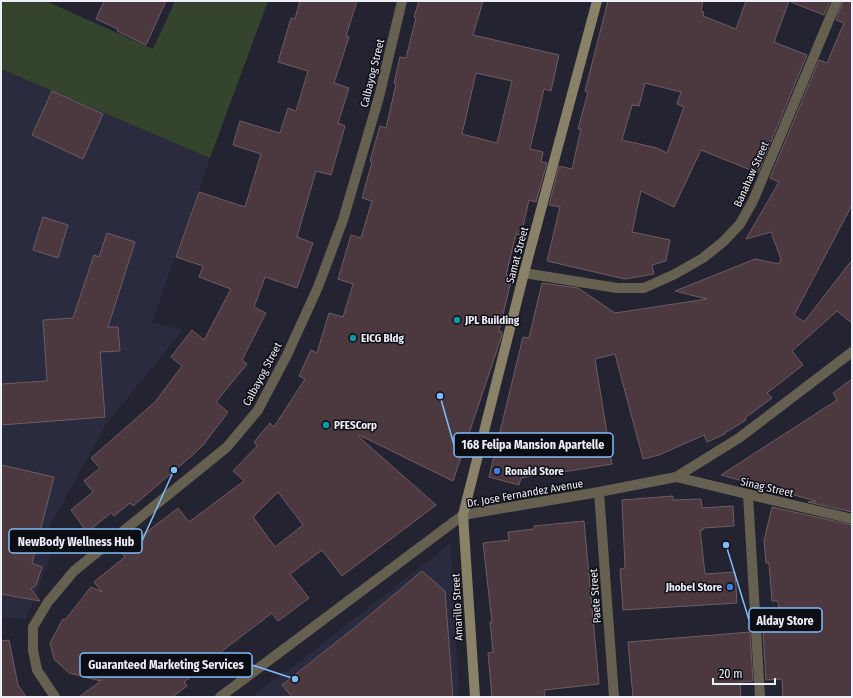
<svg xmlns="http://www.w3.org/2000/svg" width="853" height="698" font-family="'Fira Sans Condensed',sans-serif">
<rect width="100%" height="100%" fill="#232332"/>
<g fill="#2b2b40">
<polygon points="1,69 210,158 152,322 183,330 106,424 46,533 56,543 26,619 1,618"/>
<polygon points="451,543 459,697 251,697 300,661"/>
</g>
<polygon fill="#35452d" points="1,1 46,1 153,49 175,1 268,1 210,158 1,69"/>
<g fill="#4b393f" stroke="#705c63" fill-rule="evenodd">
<polygon points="104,1 166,1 146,45 117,31 118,29 96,19"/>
<polygon points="300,1 357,1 346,36 349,37 334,83 349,88 338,123 345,126 331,175 316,171 297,237 313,243 297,288 265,277 254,307 266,313 242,360 247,364 216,402 228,412 204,444 195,453 133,506 130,503 114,516 111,513 87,532 71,510 93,492 84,481 100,468 91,458 155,402 182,366 171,357 192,330 204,340 231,289 199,277 203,266 176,257 199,192 245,207 261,154 233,145 240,121 280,133 288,108 296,111 308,71 278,62 291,18 295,19"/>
<path d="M419 1H483L473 35 559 55 551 91 544 89 530 149 543 152 541 162 547 163 536 202 529 200 521 235 516 234 506 275 511 276V281L499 331 502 332V335L453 481 359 435 358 436 436 505 342 576 322 550 290 574 309 598 278 621 272 613 213 658 214 659 184 682 187 686 172 697H79L101 681 69 673 54 659 50 643 63 619 65 620 91 587 102 592 94 582 125 557 121 552 178 508 189 522 244 481 233 471 257 446 254 442 270 423 274 427 305 379 299 376 311 350 317 353 329 313 343 317 353 284 338 279 351 235 361 238 372 201 362 198 372 162 370 161 380 126 386 128 396 84 394 83 400 57 406 58 416 18 414 17ZM476 73 512 81 497 143 462 134ZM278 492 303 525 275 547 253 517Z"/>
<path d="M608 1H703L701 11 704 12 703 16 736 29 746 1H789L774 42 807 55 758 173 701 150 674 207 641 191 632 232 670 240 666 261 652 265 654 274 625 279 547 261 560 207 549 205 559 166 572 169 581 129H578L588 92 585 91ZM645 83 681 92 677 104 684 107 667 153 657 148 622 140 632 105 639 106Z"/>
<polygon points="792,1 830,1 824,15 791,2"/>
<polygon points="843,1 852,1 852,205 794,315 804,322 852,260 852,323 837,311 792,351 803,365 767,393 772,398 745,418 746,420 725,433 725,434 707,442 704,435 659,455 643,459 615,354 595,359 612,464 563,472 563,470 521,478 519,485 489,477 523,337 529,338 542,283 578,288 615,313 707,299 675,291 755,259 779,264 781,259 771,232 746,239 779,182 770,178 819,60 827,63 844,23 836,20"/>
<polygon points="52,91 103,114 83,159 32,135"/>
<polygon points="43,217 68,225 58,258 33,250"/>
<polygon points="107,233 135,242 108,327 118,327 120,351 100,352 105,417 1,425 1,384 47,381 43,320 73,318 94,255 99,257"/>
<polygon points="852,379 852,512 808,502 816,501 721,475 837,400 833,393"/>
<polygon points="1,465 54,477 32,563 42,567 36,585 31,589 40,601 1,594"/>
<polygon points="673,496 673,500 701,499 702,508 733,506 734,526 703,528 703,530 700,530 705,574 735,572 737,603 623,610 620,569 625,568 622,500"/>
<polygon points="772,507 852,525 852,697 783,697 782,679 766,680 763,630 781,629 778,601 772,601 769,563 766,563 764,541"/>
<polygon points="584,521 599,684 544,690 545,697 492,697 488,653 493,652 490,622 492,622 483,543 509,540 508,532 534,529 534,526"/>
<polygon points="422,571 445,591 453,697 292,697 282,685 358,625"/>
<polygon points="750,632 753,681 740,682 741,697 633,697 628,642"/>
<polygon points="9,640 18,685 26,697 1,697 1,641"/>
</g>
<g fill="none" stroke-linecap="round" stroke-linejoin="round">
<g stroke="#656050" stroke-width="10">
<polyline points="524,273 617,288 644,288 675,274 703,258 723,242 740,224 753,201 837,1"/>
<polyline points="676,477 852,519"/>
<polyline points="599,492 614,697"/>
<polyline points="748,495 760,697"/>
<polyline points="55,697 37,670 33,650 33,627 48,602 74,571 227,447 258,410 287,355 318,287 343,220 379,97 402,1"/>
<polyline points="220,697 463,515 599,492 676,477 739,438 852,352"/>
</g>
<polyline stroke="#8a8268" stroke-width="10" points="475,697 463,515 524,273 597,1"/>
</g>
<g fill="#0f9aa8" stroke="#0d0d14" stroke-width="1.5">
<circle cx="457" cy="320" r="4"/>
<circle cx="353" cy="338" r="4"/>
<circle cx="326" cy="425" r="4"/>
</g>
<g fill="#3f7fe0" stroke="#0d0d14" stroke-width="1.5">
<circle cx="497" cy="471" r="4"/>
<circle cx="730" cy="587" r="4"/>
</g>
<g text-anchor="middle" stroke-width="3" stroke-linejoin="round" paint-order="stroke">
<g font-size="11" fill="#edeef8" stroke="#0d0d14">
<text transform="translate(372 73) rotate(-76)" y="4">Calbayog Street</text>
<text transform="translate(751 174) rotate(-66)" y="4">Banahaw Street</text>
<text transform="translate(517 255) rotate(-75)" y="4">Samat Street</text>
<text transform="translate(262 374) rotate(-62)" y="4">Calbayog Street</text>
<text transform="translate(767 487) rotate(13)" y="4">Sinag Street</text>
<text transform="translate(525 493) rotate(-10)" y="4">Dr. Jose Fernandez Avenue</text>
<text transform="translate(595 596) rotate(-94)" y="4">Paete Street</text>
<text transform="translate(457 607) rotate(-93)" y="4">Amarillo Street</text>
</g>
<g font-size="11" font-weight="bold" fill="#edeef8" stroke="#0d0d14" text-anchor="start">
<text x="465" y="324">JPL Building</text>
<text x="361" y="342">EICG Bldg</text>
<text x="334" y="429">PFESCorp</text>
<text x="505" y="475">Ronald Store</text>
<text x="722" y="591" text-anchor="end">Jhobel Store</text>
</g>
</g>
<path fill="none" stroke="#81bcfa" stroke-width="1.5" d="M440 396L454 445M174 470L142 541M726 545L749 620M295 679L252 665"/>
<g fill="#81bcfa" stroke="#0d0d14" stroke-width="1.5">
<circle cx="440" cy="396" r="4"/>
<circle cx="174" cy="470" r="4"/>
<circle cx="726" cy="545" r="4"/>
<circle cx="295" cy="679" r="4"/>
</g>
<g fill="#0d0d14" stroke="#81bcfa" stroke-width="1.5">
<rect x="454" y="433" width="159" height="24" rx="4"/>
<rect x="9" y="529" width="133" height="24" rx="4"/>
<rect x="749" y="608" width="73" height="24" rx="4"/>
<rect x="80" y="653" width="172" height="24" rx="4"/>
</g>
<g font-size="12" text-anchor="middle" font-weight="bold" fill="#edeef8">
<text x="533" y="449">168 Felipa Mansion Apartelle</text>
<text x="76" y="546">NewBody Wellness Hub</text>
<text x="785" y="625">Alday Store</text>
<text x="166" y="669">Guaranteed Marketing Services</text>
</g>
<rect width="853" height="698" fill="none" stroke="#edeef8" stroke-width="4"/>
<path d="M713 678v6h62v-6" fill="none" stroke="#edeef8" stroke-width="2"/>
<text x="719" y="678" font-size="12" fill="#edeef8" stroke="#0d0d14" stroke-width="3" paint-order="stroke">20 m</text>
</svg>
